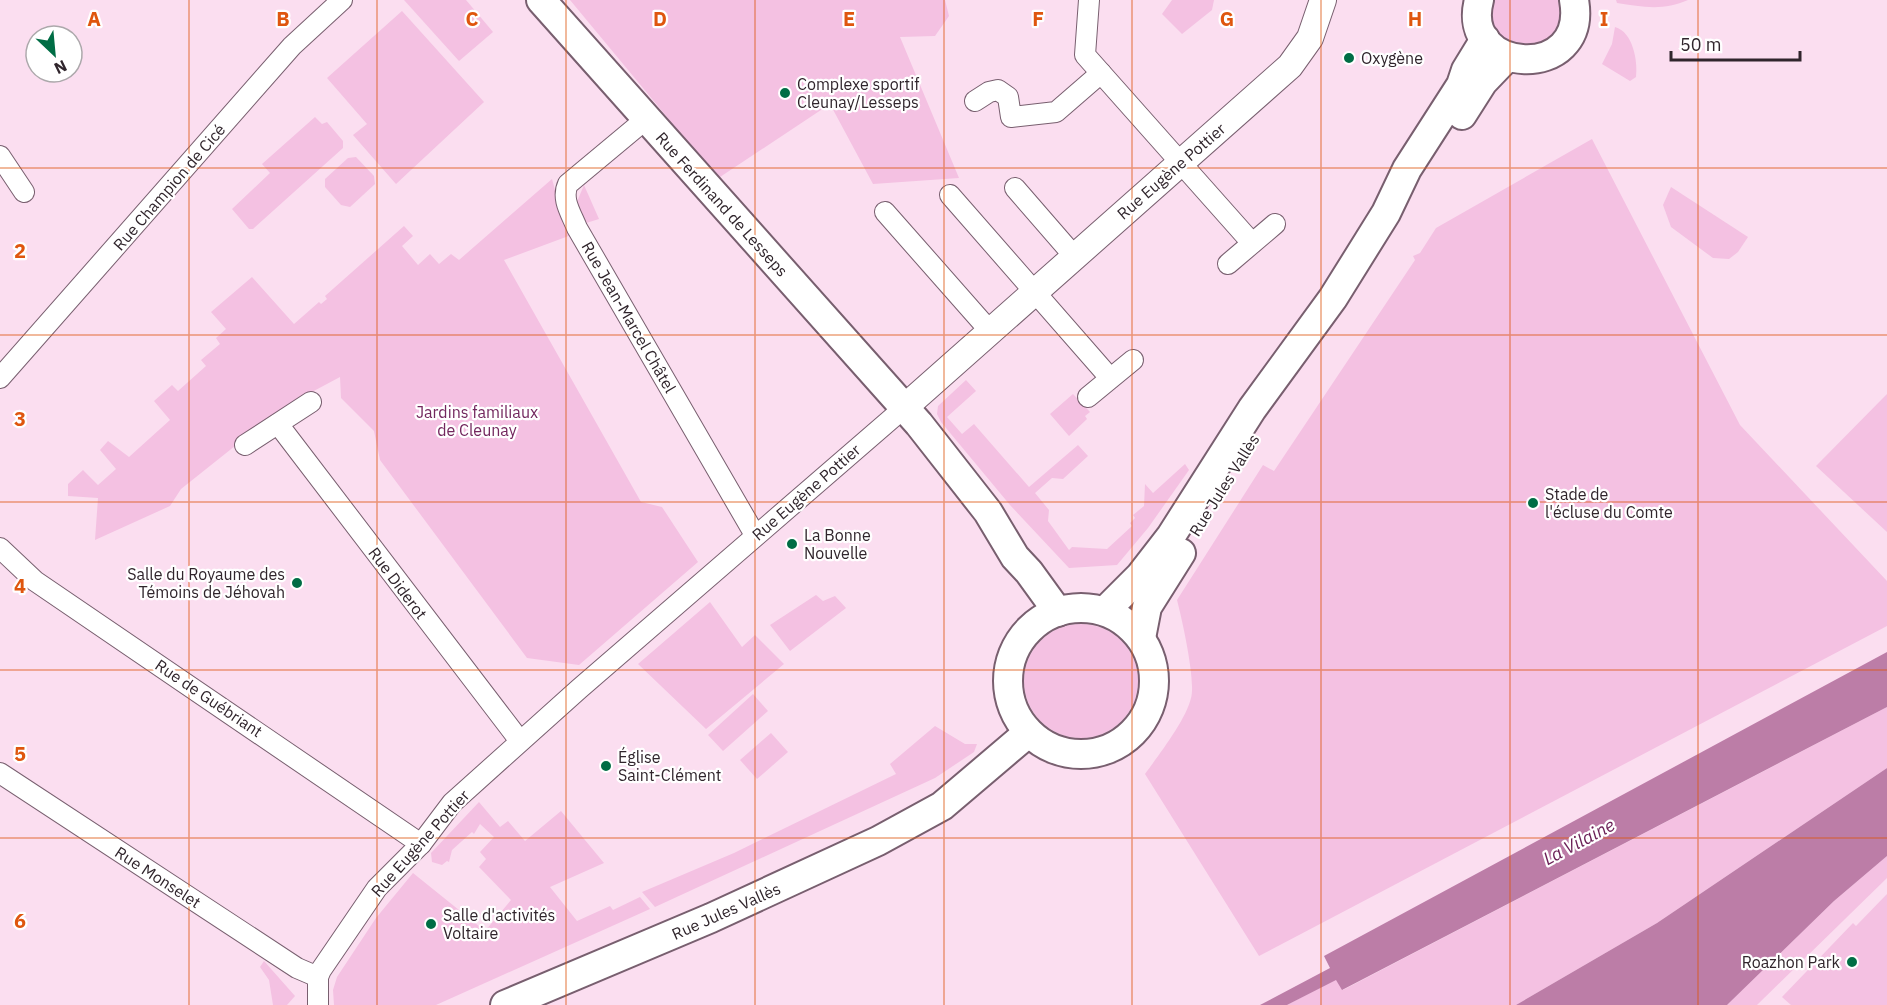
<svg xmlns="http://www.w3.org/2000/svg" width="1887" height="1005" font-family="'IBM Plex Sans',sans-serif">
<rect width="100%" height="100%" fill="#fbdef0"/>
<g fill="#f4c1e2">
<polygon points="404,0 466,0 493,32 459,61"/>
<polygon points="570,0 945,0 949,16 935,36 900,37 959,178 873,184 830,104 714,181 667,117"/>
<polygon points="1172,0 1214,0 1212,10 1182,34 1162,14"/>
<polygon points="1492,0 1561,0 1563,13 1555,37 1523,50 1494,32 1490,12"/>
<path d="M1616 0H1688C1664 11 1642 7 1617 3Z"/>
<polygon points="402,11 484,102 396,184 353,135 367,124 327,78"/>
<path d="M1615 27C1633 32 1638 61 1636 77L1630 81 1602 64 1612 44Z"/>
<polygon points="315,117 322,124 327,122 343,141 343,148 253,229 249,229 232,209 270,173 262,164"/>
<path d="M1592 139 1740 425 1887 581V626L1259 956 1145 774C1158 756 1186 720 1191 698 1196 681 1182 619 1177 600L1263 465 1274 471 1415 260 1413 256 1420 253 1436 228Z"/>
<polygon points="356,157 374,176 375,184 350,207 341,205 325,187 325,179 348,158"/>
<polygon points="552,179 560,208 574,234 504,260 641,502 662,507 698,562 579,665 527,658 380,460 374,431 341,398 340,377 310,393 240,442 181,489 170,506 95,540 98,498 68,496 68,484 83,470 98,485 116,469 100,450 108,441 129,457 170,420 154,401 172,385 178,391 206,366 201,360 220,344 216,338 226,329 211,312 252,277 294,324 319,302 321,304 327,299 325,296 404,226 413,236 402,246 418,265 430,254 439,264 451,254 459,260"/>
<polygon points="584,185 599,219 583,224 576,204"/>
<polygon points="1671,187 1748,237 1738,252 1729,259 1713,258 1671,227 1663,205"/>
<polygon points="966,380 976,391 947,417 962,434 974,424 1029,487 1078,445 1088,456 1063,479 1052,478 1035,493 1049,510 1048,521 1069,550 1072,547 1107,549 1132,526 1130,523 1135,518 1133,515 1144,506 1145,484 1153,493 1185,464 1189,470 1148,528 1117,565 1069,568 1010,505 941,422 937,414 938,406"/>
<polygon points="1073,394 1090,412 1085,416 1087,419 1069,436 1050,414"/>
<polygon points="1887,394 1887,532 1816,466"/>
<polygon points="816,595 823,601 835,596 846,608 790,651 770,625"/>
<polygon points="710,602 742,647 755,635 784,664 706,729 638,664"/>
<circle cx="1081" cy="681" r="57"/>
<polygon points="753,694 768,711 723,751 708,735"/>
<polygon points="1887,707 1887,768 1657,923 1516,1005 1287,1005 1336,979 1343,990"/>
<polygon points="935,726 965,744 977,744 974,752 935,778 655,907 642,892 734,853 896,774 890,764"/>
<polygon points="771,733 788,752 757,779 740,760"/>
<polygon points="479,802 500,827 508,821 525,841 561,811 604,863 550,887 577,921 610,906 613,910 640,897 650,909 436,1005 334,1005 333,990 337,977 376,918 413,873 485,931 511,900 479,867 486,859 480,852 494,837 480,824 474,834 472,832 452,850 449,862 447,861 442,865 432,862 431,853"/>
<polygon points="1887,856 1887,878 1757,1005 1727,1005 1834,901"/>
<polygon points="1887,894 1887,1005 1791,1005 1782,997 1853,923 1856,926"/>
<polygon points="264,961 295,996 287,1005 273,1005 269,980 260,967"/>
</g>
<g fill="#bc7da7">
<polygon points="1887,652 1887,707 1342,990 1336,980 1287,1005 1260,1005 1330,968 1324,956"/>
<polygon points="1887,768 1887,856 1834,901 1727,1005 1516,1005 1657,923"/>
</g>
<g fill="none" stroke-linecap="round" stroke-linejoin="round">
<defs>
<g id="minor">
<polyline points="1089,0 1085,55 1252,243"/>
<polyline points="975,101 989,92 998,90 1008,97 1011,117 1056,112 1101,73"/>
<path d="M646 119 568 184C561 199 571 213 577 228L755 535"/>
<polyline points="0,156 24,192"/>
<polyline points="1015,188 1074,256"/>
<polyline points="950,195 1110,378"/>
<polyline points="885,212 989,330"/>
<polyline points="1228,264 1275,224"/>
<polyline points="0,378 292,46 342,0"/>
<polyline points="1088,397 1133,360"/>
<polyline points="278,424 520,741"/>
<polyline points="245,445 311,402"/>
<polyline points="0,548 35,581 421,844"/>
<polyline points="0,773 297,968 318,977"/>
<polyline points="318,1005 318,977 321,970 377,888 421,844 452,803 579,689 905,407"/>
</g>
<polyline id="tertiary" points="905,407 1290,66 1310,38 1323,0"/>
<g id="secondary">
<polyline points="541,0 919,424 988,512 1015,557 1029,572 1058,612"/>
<path d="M1479 0C1459 75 1589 83 1574 0"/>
<polyline points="1462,115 1483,82 1507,57"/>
<circle cx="1081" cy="681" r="73"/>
<polyline points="1105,611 1140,576 1171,536 1252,409 1333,298 1386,213 1407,169 1461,85 1466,70 1485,39"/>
<polyline points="1141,638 1147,607 1181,553"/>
<polyline points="505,1005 711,918 878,841 942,806 1028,733"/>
</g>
</defs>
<use href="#minor" stroke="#785f6f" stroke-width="22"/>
<use href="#tertiary" stroke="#785f6f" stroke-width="28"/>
<use href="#secondary" stroke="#785f6f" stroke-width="32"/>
<use href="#minor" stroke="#fff" stroke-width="20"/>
<use href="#tertiary" stroke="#fff" stroke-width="26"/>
<use href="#secondary" stroke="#fff" stroke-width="28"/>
</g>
<path fill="none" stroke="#df560e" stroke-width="1.5" stroke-opacity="0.55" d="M189 0V1005M377 0V1005M566 0V1005M755 0V1005M944 0V1005M1132 0V1005M1321 0V1005M1510 0V1005M1698 0V1005M0 168H1887M0 335H1887M0 502H1887M0 670H1887M0 838H1887"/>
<g fill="#006d45" stroke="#fff" stroke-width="2">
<circle cx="1349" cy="58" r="6"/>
<circle cx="785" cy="93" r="6"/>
<circle cx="1533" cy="503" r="6"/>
<circle cx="792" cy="544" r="6"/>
<circle cx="297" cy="583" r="6"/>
<circle cx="606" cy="766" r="6"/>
<circle cx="431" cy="924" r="6"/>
<circle cx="1852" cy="962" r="6"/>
</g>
<g text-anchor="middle" stroke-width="4.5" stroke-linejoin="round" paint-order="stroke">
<g font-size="16" fill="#30252c" stroke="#fff" text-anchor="start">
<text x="1361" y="64">Oxygène</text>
<text x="797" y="90">Complexe sportif<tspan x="797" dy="18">Cleunay/Lesseps</tspan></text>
<text x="1545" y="500">Stade de<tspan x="1545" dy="18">l'écluse du Comte</tspan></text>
<text x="804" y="541">La Bonne<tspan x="804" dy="18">Nouvelle</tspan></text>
<text x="285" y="580" text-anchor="end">Salle du Royaume des<tspan x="285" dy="18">Témoins de Jéhovah</tspan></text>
<text x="618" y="763">Église<tspan x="618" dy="18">Saint-Clément</tspan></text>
<text x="443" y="921">Salle d'activités<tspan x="443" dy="18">Voltaire</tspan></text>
<text x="1840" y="968" text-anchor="end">Roazhon Park</text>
</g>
<g font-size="16" fill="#30252c" stroke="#fff">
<text transform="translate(1171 171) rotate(-41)" y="6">Rue Eugène Pottier</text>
<text transform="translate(169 187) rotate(-49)" y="6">Rue Champion de Cicé</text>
<text transform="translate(722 204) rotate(48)" y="6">Rue Ferdinand de Lesseps</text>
<text transform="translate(629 317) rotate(60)" y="6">Rue Jean-Marcel Châtel</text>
<text transform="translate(1224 485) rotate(-58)" y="6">Rue Jules Vallès</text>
<text transform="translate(806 492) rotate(-41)" y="6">Rue Eugène Pottier</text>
<text transform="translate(398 583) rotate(53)" y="6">Rue Diderot</text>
<text transform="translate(209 698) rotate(34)" y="6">Rue de Guébriant</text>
<text transform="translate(420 843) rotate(-48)" y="6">Rue Eugène Pottier</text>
<text transform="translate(158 877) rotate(33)" y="6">Rue Monselet</text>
<text transform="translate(726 911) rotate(-24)" y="6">Rue Jules Vallès</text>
</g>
<g font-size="16" fill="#73275e" stroke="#fff">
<text x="477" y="418">Jardins familiaux<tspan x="477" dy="18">de Cleunay</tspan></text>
</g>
<g font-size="18" font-style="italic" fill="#6a1f56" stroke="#fff">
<text transform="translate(1579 842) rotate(-28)" y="6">La Vilaine</text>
</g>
</g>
<g font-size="20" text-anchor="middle" font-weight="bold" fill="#df560e" stroke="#fff" stroke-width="4.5" stroke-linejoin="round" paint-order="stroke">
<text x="94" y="26">A</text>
<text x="283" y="26">B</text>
<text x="472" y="26">C</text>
<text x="660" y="26">D</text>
<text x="849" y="26">E</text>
<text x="1038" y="26">F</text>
<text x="1227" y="26">G</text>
<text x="1415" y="26">H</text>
<text x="1604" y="26">I</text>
<text x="20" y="258">2</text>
<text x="20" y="426">3</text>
<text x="20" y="593">4</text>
<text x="20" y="761">5</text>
<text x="20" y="928">6</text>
</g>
<g transform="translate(54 54) rotate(154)"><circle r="28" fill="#ffffff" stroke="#aca8ab" stroke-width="1.5"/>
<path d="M0-4.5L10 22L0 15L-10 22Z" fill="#006d45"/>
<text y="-9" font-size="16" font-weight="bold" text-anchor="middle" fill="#30252c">N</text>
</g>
<path d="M1671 51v9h129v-9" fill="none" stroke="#30252c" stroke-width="3"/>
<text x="1680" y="51" font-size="18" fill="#30252c" stroke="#ffffff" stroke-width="4.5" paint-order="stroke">50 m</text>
</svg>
